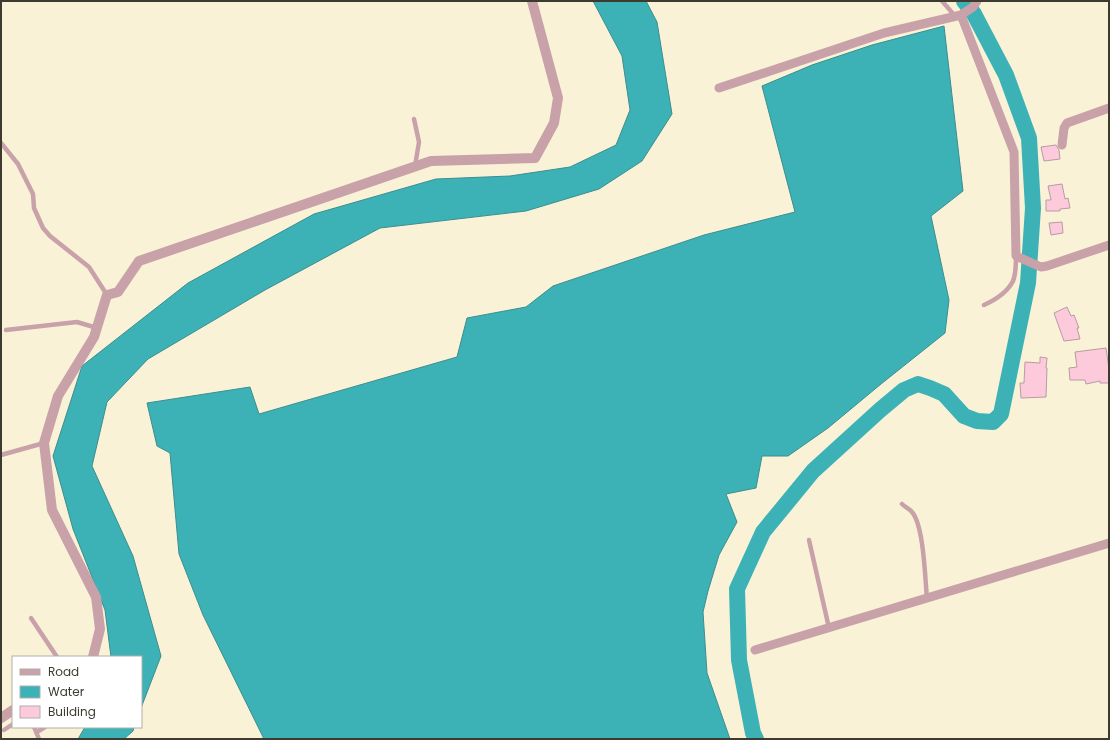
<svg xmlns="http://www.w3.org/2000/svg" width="1110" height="740" font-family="Poppins,sans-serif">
<rect width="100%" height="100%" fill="#f9f2d7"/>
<g fill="#3cb2b6" stroke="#3c8e8e">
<polygon points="593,1 646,1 657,22 672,114 642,161 599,189 526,211 380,228 265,290 148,359 107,402 92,466 133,556 161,656 141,708 141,657 111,657 105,610 73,529 53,456 82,366 188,283 314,214 436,179 510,176 570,167 616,145 630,110 622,56"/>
<polygon points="944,26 963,191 931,216 949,300 945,333 881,384 828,428 788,456 762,456 756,488 726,494 737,522 719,555 708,591 703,612 707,673 730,739 264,739 203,615 179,554 170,453 157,446 147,403 250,387 259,414 457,357 467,318 526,307 553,286 704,235 795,212 762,86 812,65 872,45"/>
<polygon points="85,727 134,727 133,731 124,739 78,739"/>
</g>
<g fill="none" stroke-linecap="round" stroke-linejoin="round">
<polyline stroke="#3cb2b6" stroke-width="16" points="756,739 753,733 739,660 737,589 763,532 813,471 880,410 904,390 918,384 930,388 944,394 964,416 977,421 993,422 1001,414 1028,283 1033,208 1029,138 1006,75 974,14 964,1"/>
</g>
<g fill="#fdcadb" stroke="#b89ba4">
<polygon points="1056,145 1059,150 1060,159 1044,161 1041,147"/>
<polygon points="1062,184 1065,199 1068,198 1070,208 1060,209 1060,211 1046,211 1046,200 1051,200 1048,186"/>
<polygon points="1062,222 1063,233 1051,235 1049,223"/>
<polygon points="1067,307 1071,316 1074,315 1079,328 1077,328 1080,339 1064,341 1054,313"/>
<polygon points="1106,348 1109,369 1109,383 1100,383 1100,381 1086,384 1085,380 1070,380 1069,368 1077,367 1075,352"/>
<polygon points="1040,357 1047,358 1046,368 1047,368 1046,397 1021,398 1020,383 1024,383 1025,362 1040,363"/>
</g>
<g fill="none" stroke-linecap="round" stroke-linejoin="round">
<g stroke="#c8a1a9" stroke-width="4.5">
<polyline points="942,1 955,16"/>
<polyline points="414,119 419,142 415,166"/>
<polyline points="1,143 18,164 33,194 34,208 43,228 50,236 89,267 107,295"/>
<path d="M984 305C995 300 1007 293 1013 281 1016 274 1016 264 1016 256"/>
<polyline points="6,330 77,322 97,328"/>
<polyline points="1,455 44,443"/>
<path d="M902 504C905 507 910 509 912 512 924 526 925 579 927 598"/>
<polyline points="809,540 829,628"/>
<polyline points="31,618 57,657"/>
<polyline points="34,727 39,739"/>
<polyline points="4,730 13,724"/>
<polyline points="37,732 45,727"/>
</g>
<g stroke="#c8a1a9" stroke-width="9">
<polyline points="961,15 1014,152 1016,256 1041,267 1047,266 1109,245"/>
<polyline points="719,88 884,33 961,15 973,7 977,1"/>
<polyline points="1062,145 1064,128 1067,123 1109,108"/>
<polyline points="755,650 1109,543"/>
</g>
<g stroke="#c8a1a9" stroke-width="10">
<polyline points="93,657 100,629 96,597 52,510 44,443 58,396 94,337 107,295 118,292 139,261 431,161 535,158 554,123 558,98 532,1"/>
<polyline points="1,718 13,710"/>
</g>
</g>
<rect width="1110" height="740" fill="none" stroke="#3d3a30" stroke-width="4"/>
<rect x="12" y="656" width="130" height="72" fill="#ffffff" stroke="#b1b0ac"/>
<rect x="20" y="669" width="20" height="6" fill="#c8a1a9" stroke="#b1b0ac"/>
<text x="48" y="676" font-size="12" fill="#3d3a30">Road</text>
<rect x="20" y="686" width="20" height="12" fill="#3cb2b6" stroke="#b1b0ac"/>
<text x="48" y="696" font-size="12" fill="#3d3a30">Water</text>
<rect x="20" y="706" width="20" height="12" fill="#fdcadb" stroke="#b1b0ac"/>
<text x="48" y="716" font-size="12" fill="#3d3a30">Building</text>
</svg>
